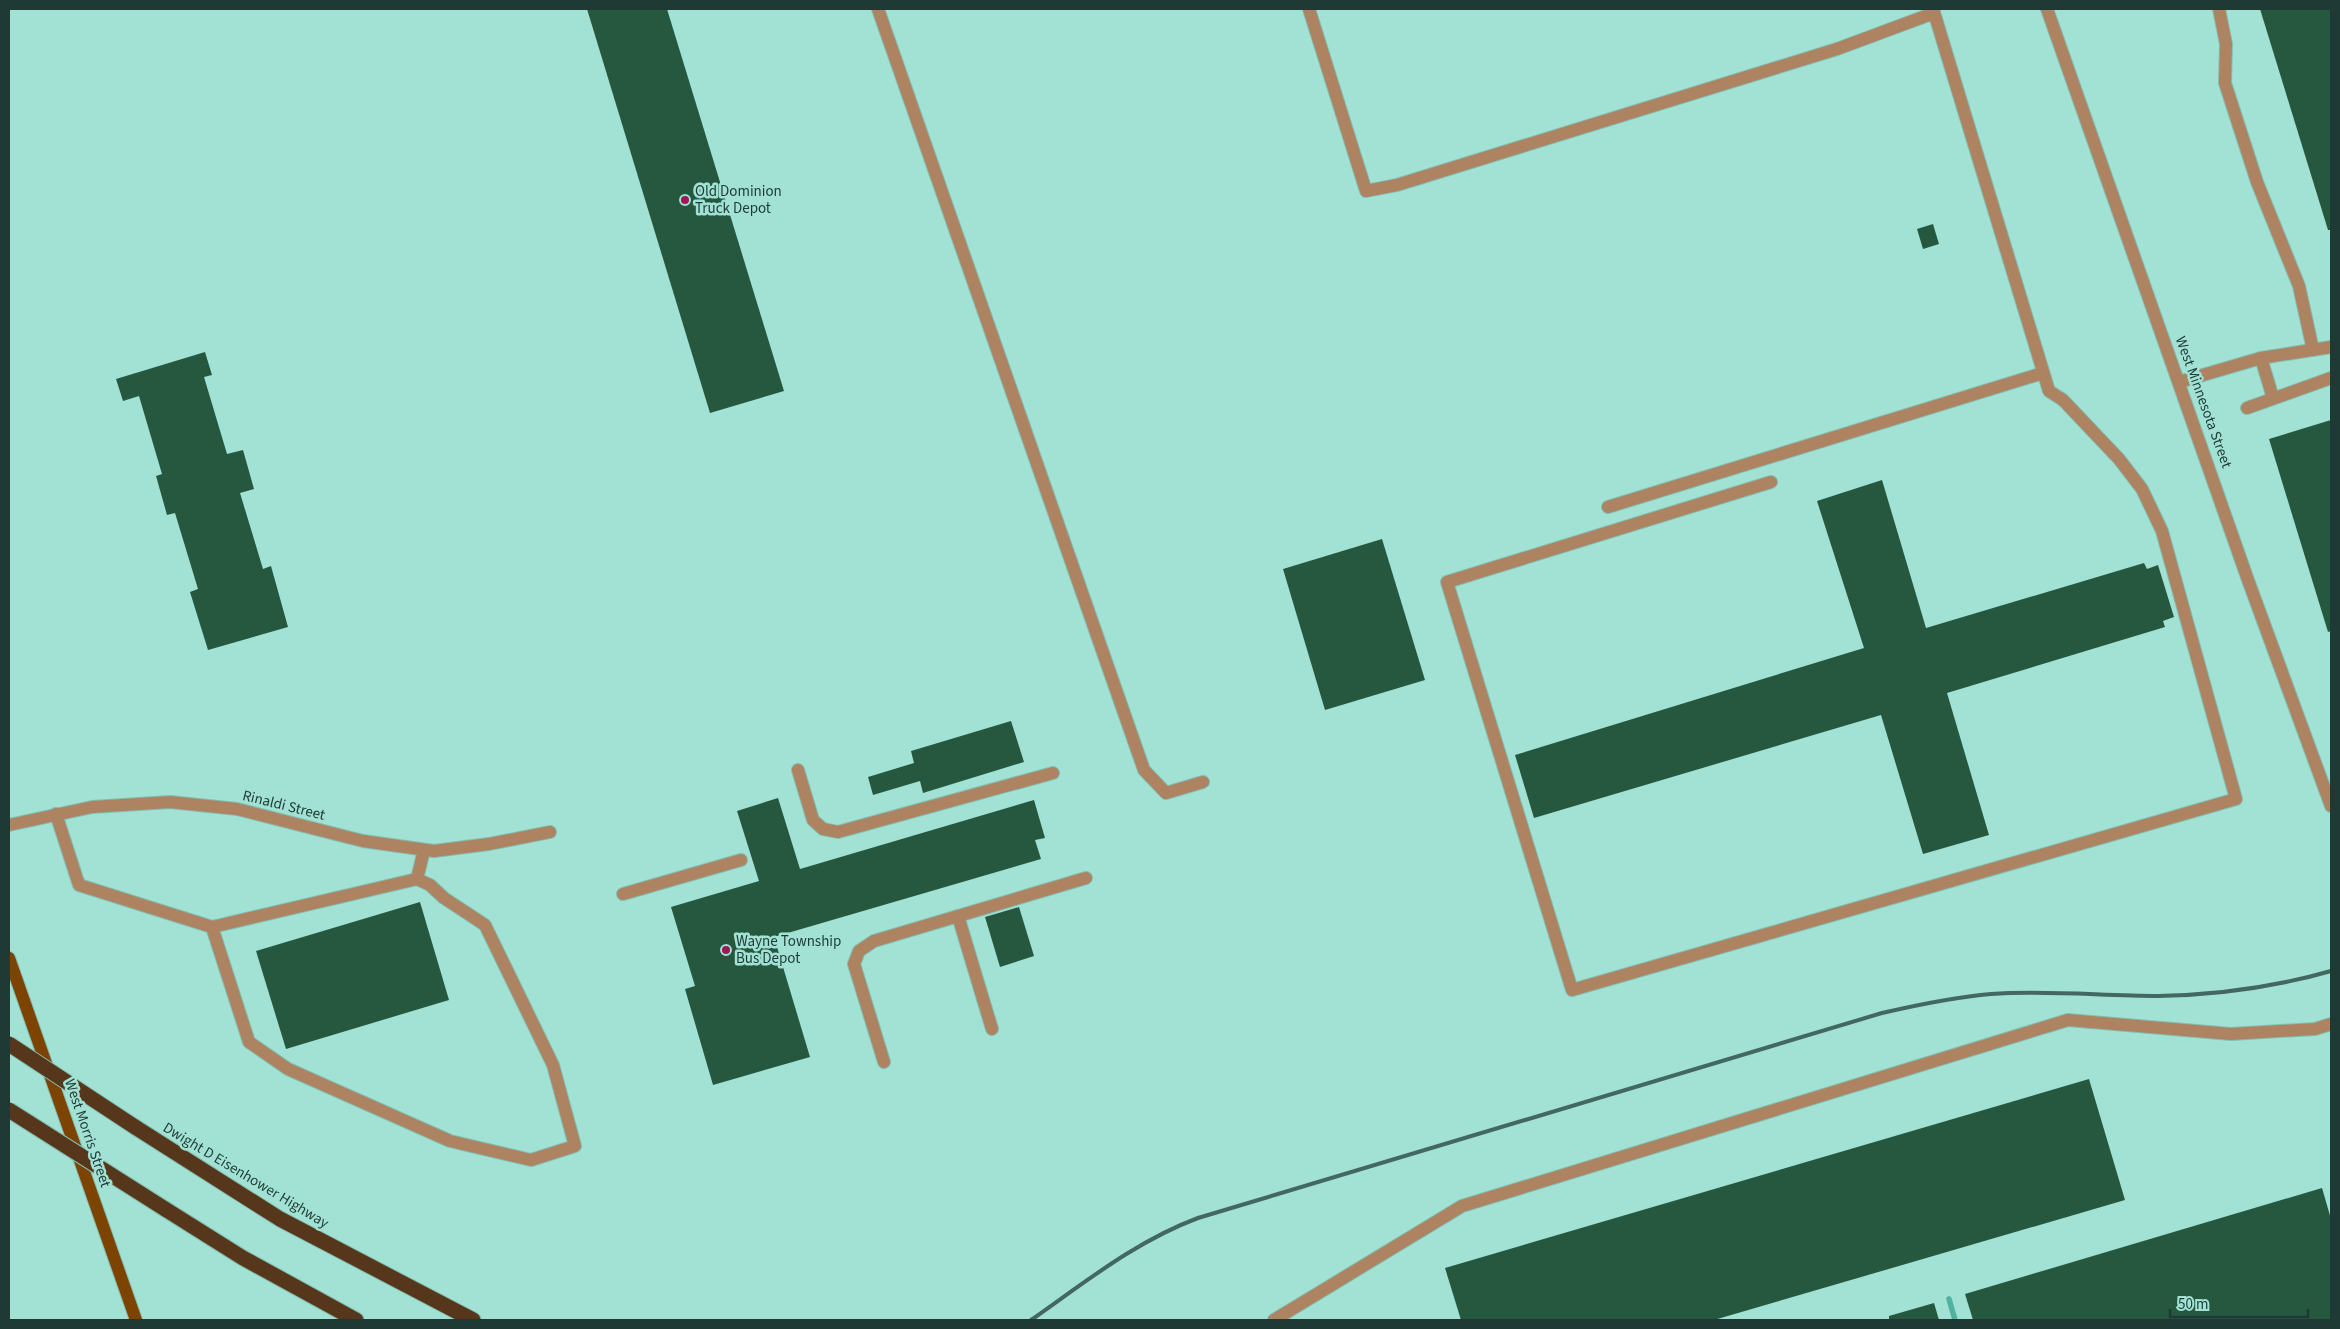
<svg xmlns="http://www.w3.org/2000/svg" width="2340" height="1329" font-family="'Source Sans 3',sans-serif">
<rect width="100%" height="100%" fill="#a1e2d4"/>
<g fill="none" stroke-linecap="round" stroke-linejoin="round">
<polyline stroke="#52b2a0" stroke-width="5.5" points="1949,1299 1955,1320"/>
</g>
<g fill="#265840">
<polygon points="587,9 667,9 784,391 710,413"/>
<polygon points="2260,9 2331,9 2331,230 2328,230"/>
<polygon points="1933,224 1939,244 1923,249 1917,229"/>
<polygon points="205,352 212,375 204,377 227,454 243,450 254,489 240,493 263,569 271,566 288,627 208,650 190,592 198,589 175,513 167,515 156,476 162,474 139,396 123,401 116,379"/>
<polygon points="2331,420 2331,631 2328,632 2269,439"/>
<polygon points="1882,480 1926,628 2144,563 2147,569 2158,565 2174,617 2163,621 2165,627 1947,693 1989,835 1923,854 1881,715 1534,818 1515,755 1864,648 1817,501"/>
<polygon points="1382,539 1425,680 1325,710 1283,569"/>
<polygon points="1011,721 1024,762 923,793 920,781 873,795 868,777 914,763 911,751"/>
<polygon points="778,798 800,869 1034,800 1045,838 1035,840 1041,859 774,937 810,1057 713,1085 685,989 695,986 671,907 759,881 737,811"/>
<polygon points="420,902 449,1000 286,1049 256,951"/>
<polygon points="1019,907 1034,956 1000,967 985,917"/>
<polygon points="2089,1079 2125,1200 1714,1320 1461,1320 1445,1268"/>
<polygon points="2322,1188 2331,1219 2331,1320 1973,1320 1965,1294"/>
<polygon points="1934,1303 1939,1320 1889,1320 1889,1316"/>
</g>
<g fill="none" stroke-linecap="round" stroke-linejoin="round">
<defs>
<g id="minor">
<polyline points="878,9 1144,770 1166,793 1203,782"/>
<polyline points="1309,9 1366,191 1397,185 1837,49 1934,13"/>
<polyline points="2047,9 2248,580 2331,806"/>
<polyline points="2219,9 2226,44 2225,83 2257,182 2299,286 2313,350"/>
<polyline points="2261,358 2273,398"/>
<polyline points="2179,382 2261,358 2331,347"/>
<polyline points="2247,408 2331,378"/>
<polyline points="1771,482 1447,582 1572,990 2236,799 2162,531 2142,489 2119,459 2063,400 2049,391 1933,9"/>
<polyline points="1608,507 2043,373"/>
<polyline points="798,770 813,820 823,829 838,832 1053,773"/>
<polyline points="56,814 79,885 212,927 417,879 430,885 444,898 485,925 553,1065 575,1146 531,1160 450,1141 288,1069 249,1042 212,927"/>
<polyline points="9,825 92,807 170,802 237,809 363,841 434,851 489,844 550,832"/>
<polyline points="417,879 424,850"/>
<polyline points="623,894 741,860"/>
<polyline points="958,916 992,1029"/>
<polyline points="884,1062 854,964 859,951 874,941 1086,878"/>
<polyline points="1274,1320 1462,1206 2068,1020 2231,1034 2315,1029 2331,1024"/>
</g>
<polyline id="major" points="9,958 136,1320"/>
<g id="highway">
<polyline points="135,1127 280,1219 473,1320"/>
<polyline points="165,1209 243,1258 356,1320"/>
</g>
</defs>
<use href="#minor" stroke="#84bdb1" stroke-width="14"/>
<use href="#major" stroke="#84bdb1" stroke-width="14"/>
<use href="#highway" stroke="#84bdb1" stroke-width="17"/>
<use href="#minor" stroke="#ad8362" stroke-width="12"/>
<use href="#major" stroke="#7d4300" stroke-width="12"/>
<use href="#highway" stroke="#57371b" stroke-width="15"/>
<path stroke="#436861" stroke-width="4" d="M1031 1320C1084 1283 1136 1241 1198 1218L1882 1013C1917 1005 1954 997 1991 994 2047 990 2102 996 2158 996 2217 995 2275 987 2331 971"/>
<defs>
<g id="highway-bridge">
<polyline points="9,1044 135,1127"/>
<polyline points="9,1110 165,1209"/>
</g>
</defs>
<use href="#highway-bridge" stroke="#84bdb1" stroke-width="17" stroke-linecap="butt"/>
<use href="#highway-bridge" stroke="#57371b" stroke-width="15"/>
</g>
<g fill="#a41558" stroke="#a1e2d4" stroke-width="2">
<circle cx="685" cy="200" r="5"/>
<circle cx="726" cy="950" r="5"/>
</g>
<g text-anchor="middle" stroke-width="5" stroke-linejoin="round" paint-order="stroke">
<g font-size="15" fill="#1f3a35" stroke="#a1e2d4" text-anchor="start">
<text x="695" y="196">Old Dominion<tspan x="695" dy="17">Truck Depot</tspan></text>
<text x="736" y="946">Wayne Township<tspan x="736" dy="17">Bus Depot</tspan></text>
</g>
<g font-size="15" fill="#1f3a35" stroke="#a1e2d4">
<text transform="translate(2204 402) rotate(70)" y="5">West Minnesota Street</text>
<text transform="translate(284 805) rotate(14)" y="5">Rinaldi Street</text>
<text transform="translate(88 1133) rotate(71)" y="5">West Morris Street</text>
<text transform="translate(246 1175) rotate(31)" y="5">Dwight D Eisenhower Highway</text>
</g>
</g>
<rect width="2340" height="1329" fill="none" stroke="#1f3a35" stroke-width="20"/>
<path d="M2170 1309v8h138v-8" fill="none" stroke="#1f3a35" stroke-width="2.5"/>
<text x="2178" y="1309" font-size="15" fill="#1f3a35" stroke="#a1e2d4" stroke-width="4" paint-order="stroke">50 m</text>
</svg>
